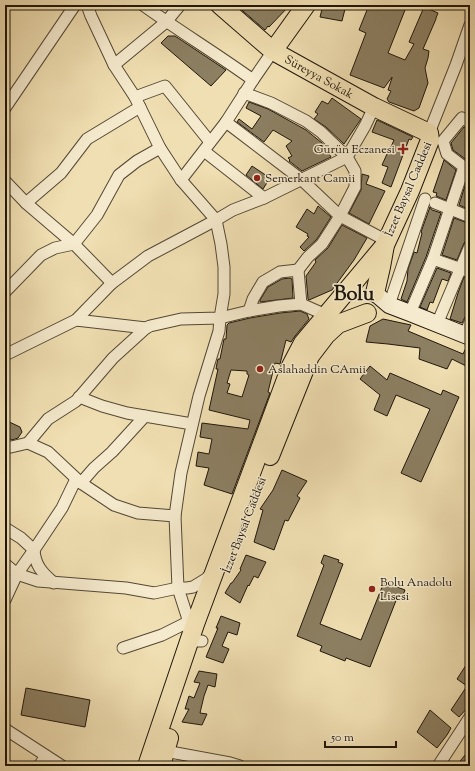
<svg xmlns="http://www.w3.org/2000/svg" width="475" height="771" font-family="'Sorts Mill Goudy',serif">
<rect width="100%" height="100%" fill="#f0dfb2"/>
<filter id="stains"><feTurbulence type="fractalNoise" baseFrequency=".005" numOctaves="4"/><feColorMatrix values="0 0 0 0 .2 0 0 0 0 .09 0 0 0 0 .02 0 0 0 .5 -.17"/></filter>
<radialGradient id="worn" r=".72"><stop offset=".6" stop-color="#630" stop-opacity="0"/><stop offset="1" stop-color="#630" stop-opacity=".3"/></radialGradient>
<g fill="#8c7f62" stroke="#1f160b" fill-rule="evenodd">
<polygon points="236,5 290,5 269,27 268,26 265,30"/>
<polygon points="323,5 346,5 342,21 320,17"/>
<polygon points="369,5 407,5 388,53 405,60 414,44 409,42 424,7 438,13 436,18 436,19 423,49 429,51 428,58 425,68 428,83 419,108 414,111 389,102 387,99 391,91 388,90 392,78 392,77 384,88 350,75 366,33 359,30"/>
<polygon points="168,36 175,36 226,70 211,86 161,43"/>
<polygon points="332,98 361,119 344,144 326,127 314,119 318,114 315,112 322,101 328,104"/>
<polygon points="249,102 268,109 306,130 322,143 331,157 302,171 293,164 289,161 290,160 288,158 292,156 286,146 292,141 273,130 264,142 237,122 239,119 252,129 261,116 246,108"/>
<polygon points="377,120 413,137 411,140 409,139 391,187 382,183 388,167 382,165 387,154 388,154 394,140 372,132"/>
<polygon points="464,127 470,129 470,164 468,161 453,150 451,143"/>
<polygon points="444,160 456,170 446,200 436,196 437,193 433,192"/>
<polygon points="252,166 270,178 263,189 246,175"/>
<polygon points="362,174 369,176 366,184 385,191 369,224 349,213 361,190"/>
<polygon points="467,179 470,180 470,205 468,209 459,205"/>
<polygon points="318,206 331,217 317,239 304,251 300,247 309,237 307,236 308,234 296,227 307,209 314,214"/>
<polygon points="430,207 432,210 441,213 426,257 407,302 401,299 407,281 408,269 414,252 417,253 422,233 421,232"/>
<polygon points="454,218 470,224 470,238 466,241 464,243 457,260 442,255"/>
<polygon points="342,225 367,238 354,260 332,290 309,300 308,299 306,276 316,262 315,260 328,248"/>
<polygon points="437,268 451,273 448,281 442,279 433,303 430,302 427,310 420,307"/>
<polygon points="464,277 470,279 470,314 465,317 462,323 450,319 458,293"/>
<polygon points="290,278 292,279 293,298 260,302 260,300 268,287 282,279"/>
<path d="M300 311 307 314 309 319 295 336 291 342 286 340 280 364 275 363 268 392 270 393 232 494 204 485 209 468 196 466 198 452 209 454 212 439 200 437 202 423 248 429 250 420 209 410 218 369H216L217 363 218 359H220L224 339H226L227 325 229 323 250 318 280 313ZM231 370 247 371V374L249 375 242 397 227 393 230 384 227 383Z"/>
<polygon points="383,319 411,325 408,331 463,354 467,346 470,346 470,368 452,359 447,369 419,359 420,348 388,344 366,342 370,326"/>
<polygon points="370,366 387,380 390,373 441,395 443,390 459,397 421,482 401,473 430,409 396,395 387,416 374,410 380,395 360,379"/>
<polygon points="5,420 20,427 22,432 18,438 12,440 5,436"/>
<polygon points="282,470 307,481 297,496 300,498 288,521 285,520 274,550 254,542 263,510 260,509 273,490"/>
<polygon points="246,555 266,562 258,578 254,576 249,586 248,585 240,603 225,593 231,583 232,583 241,570 240,569"/>
<polygon points="324,555 339,560 338,562 343,564 320,624 361,640 384,582 405,590 401,600 397,598 370,667 346,658 345,661 320,651 322,646 297,636 324,565 321,563"/>
<polygon points="221,616 240,623 237,635 228,632 222,646 229,649 223,663 206,657 218,628 216,628"/>
<polygon points="470,659 470,705 459,717 451,710 467,686 457,679"/>
<polygon points="199,671 217,674 215,687 208,685 204,696 200,713 207,714 202,725 182,722 189,709 185,709 189,696 194,698 200,683 194,682"/>
<polygon points="26,688 90,700 85,727 21,715"/>
<polygon points="430,710 451,728 447,735 437,748 417,732"/>
<polygon points="470,749 470,766 456,766"/>
</g>
<g fill="none" stroke-linecap="round" stroke-linejoin="round">
<defs>
<g id="street">
<polyline points="87,5 91,16 114,65 135,97 160,148 181,180 216,220 221,244 224,267 224,294 220,318 219,331 199,396 181,473 175,516 178,588 187,616 190,639 192,641 202,641"/>
<path d="M143 5C179 31 217 54 253 80"/>
<polyline points="114,65 166,22 180,5"/>
<polyline points="244,93 271,103 306,121 321,132 347,157 355,171 355,187 340,216 322,244 308,257 298,270"/>
<polyline points="135,97 165,86 210,142"/>
<polyline points="5,108 75,5"/>
<polyline points="226,122 302,180 340,216 387,241"/>
<polyline points="429,133 456,65 470,25"/>
<polyline points="204,151 264,198"/>
<polyline points="181,180 226,122 253,80 273,51"/>
<polyline points="5,181 26,203 74,244 112,283"/>
<polyline points="26,203 61,173 87,139 140,107"/>
<polyline points="435,203 470,217"/>
<polyline points="433,259 470,272"/>
<polyline points="5,292 41,255 55,248 74,244 97,215 119,175 137,161 160,148"/>
<polyline points="389,305 425,199"/>
<polyline points="249,311 253,299 263,282 280,272 298,270 301,304"/>
<polyline points="410,313 433,259 464,167 447,154 443,141 462,118 470,122"/>
<polyline points="76,320 146,328 150,326 181,319 220,318 249,311 279,306 301,304 326,315"/>
<polyline points="437,324 470,246"/>
<polyline points="465,334 470,322"/>
<polyline points="5,355 76,320 112,283 148,256 216,220 233,210 264,198 347,157 365,126 374,107"/>
<polyline points="79,397 102,406 127,413 192,424"/>
<polyline points="28,443 48,419 76,401 113,358 146,328"/>
<polyline points="5,447 11,447 28,443 48,452 81,483 114,505 138,513 175,516"/>
<polyline points="81,483 94,468 112,452 145,416"/>
<polyline points="5,528 21,538 34,550 62,508 76,479"/>
<path d="M34 550C35 565 42 573 54 583"/>
<polyline points="5,564 17,574 38,581 126,588 154,593 178,588 187,588 193,587 206,579 211,574"/>
<polyline points="5,600 17,574 34,550"/>
<polyline points="123,648 162,635 188,622"/>
<polyline points="5,729 62,766"/>
<polyline points="165,751 230,763 240,766"/>
<polyline points="39,766 46,756"/>
<polyline points="438,766 470,717"/>
</g>
<polyline id="secondary" points="375,293 389,305 410,313 470,337"/>
<g id="primary">
<path id="s1" d="M220 5 273 51 374 107 429 133 430 140 410 191 385 245 381 267 375 293"/>
<polyline points="273,51 306,5"/>
<polyline points="270,456 310,356 326,335 338,324 367,313"/>
<polyline points="147,766 195,624 291,366 303,343 385,245"/>
<polyline points="161,766 169,738"/>
</g>
</defs>
<use href="#street" stroke="#534835" stroke-width="13"/>
<use href="#secondary" stroke="#1f160b" stroke-width="18"/>
<use href="#primary" stroke="#1f160b" stroke-width="20"/>
<polyline stroke="#1f160b" stroke-width="1.5" stroke-dasharray="3 2" stroke-linecap="butt" points="380,766 383,762 389,766"/>
<use href="#street" stroke="#f5eacd" stroke-width="11"/>
<use href="#secondary" stroke="#f5eacd" stroke-width="16"/>
<use href="#primary" stroke="#f0dfb2" stroke-width="18"/>
</g>
<g fill="#8f2418" stroke="#f5eacd" stroke-width="1.5">
<path d="M401 143h4v4h4v4h-4v4h-4v-4h-4v-4h4z"/>
<circle cx="257" cy="178" r="4"/>
<circle cx="260" cy="369" r="4"/>
<circle cx="372" cy="589" r="4"/>
</g>
<g text-anchor="middle" stroke-width="3" stroke-linejoin="round" paint-order="stroke">
<g font-size="12" fill="#1f160b" stroke="#f5eacd">
<text dy="4" stroke="none"><textPath href="#s1" startOffset="123">Süreyya Sokak</textPath></text>
<text transform="translate(408 189) rotate(-67)" y="4">İzzet Baysal Caddesi</text>
<text transform="translate(244 525) rotate(-69)" y="4">İzzet Baysal Caddesi</text>
</g>
<g font-size="12" fill="#1f160b" stroke="#f5eacd" text-anchor="start">
<text x="395" y="153" text-anchor="end">Gürün Eczanesi</text>
<text x="265" y="182">Semerkant Camii</text>
<text x="268" y="373">Aslahaddin CAmii</text>
<text x="380" y="586">Bolu Anadolu<tspan x="380" dy="14">Lisesi</tspan></text>
</g>
<g font-size="20" font-weight="bold" fill="#1f160b" stroke="#f5eacd">
<text x="354" y="300">Bolu</text>
</g>
</g>
<rect width="475" height="771" fill="none" stroke="#f0dfb2" stroke-width="20"/>
<rect x="6" y="6" width="463" height="759" fill="none" stroke="#1f160b" stroke-width="2"/>
<rect x="10" y="10" width="455" height="751" fill="none" stroke="#1f160b"/>
<path d="M325 741v6h71v-6" fill="none" stroke="#1f160b" stroke-width="2"/>
<text x="331" y="741" font-size="12" fill="#1f160b" stroke="#f5eacd" stroke-width="3" paint-order="stroke">50 m</text>
<rect width="100%" height="100%" filter="url(#stains)"/>
<rect width="100%" height="100%" fill="url(#worn)"/>
</svg>
